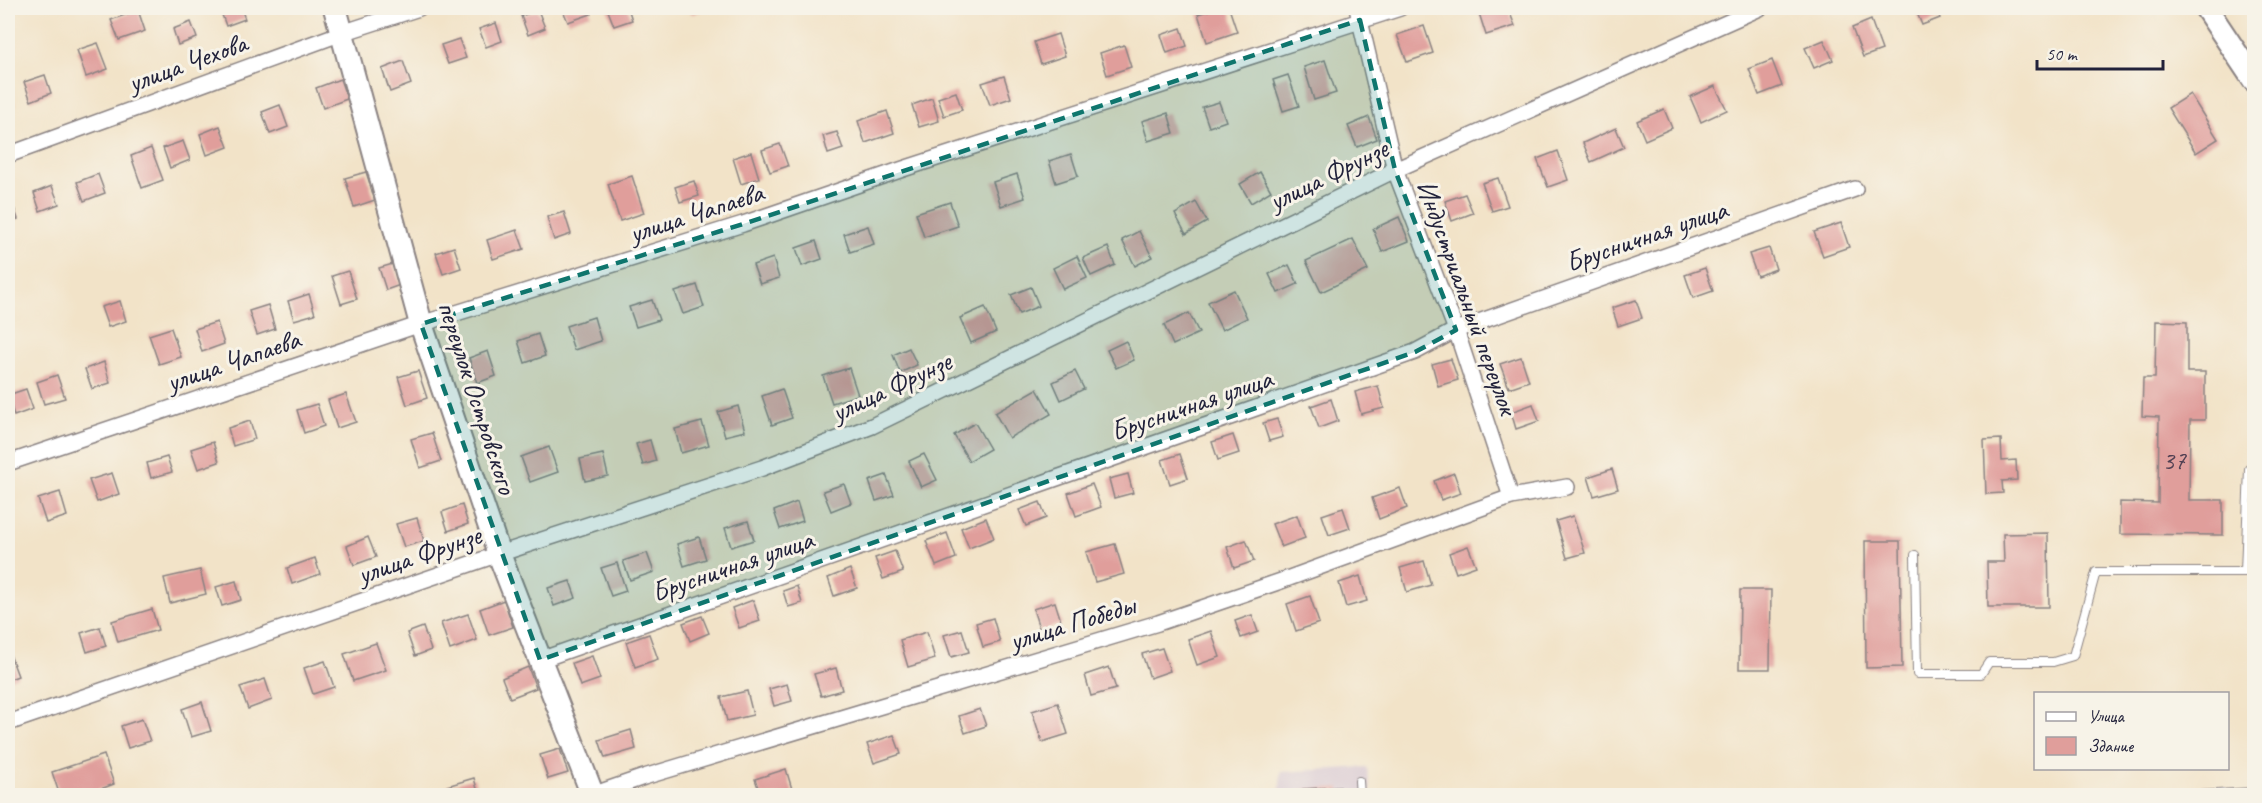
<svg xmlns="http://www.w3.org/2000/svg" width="2262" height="803" font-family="Caveat,sans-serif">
<rect width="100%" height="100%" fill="#f7f3e8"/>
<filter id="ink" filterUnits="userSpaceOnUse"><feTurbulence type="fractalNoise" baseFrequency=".0167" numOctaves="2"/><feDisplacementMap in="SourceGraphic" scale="12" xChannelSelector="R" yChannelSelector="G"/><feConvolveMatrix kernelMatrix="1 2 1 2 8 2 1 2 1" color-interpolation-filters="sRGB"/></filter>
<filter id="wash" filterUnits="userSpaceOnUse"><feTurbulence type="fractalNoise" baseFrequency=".008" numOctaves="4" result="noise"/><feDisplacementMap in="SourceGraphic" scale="24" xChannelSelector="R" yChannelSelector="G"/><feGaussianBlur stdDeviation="1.35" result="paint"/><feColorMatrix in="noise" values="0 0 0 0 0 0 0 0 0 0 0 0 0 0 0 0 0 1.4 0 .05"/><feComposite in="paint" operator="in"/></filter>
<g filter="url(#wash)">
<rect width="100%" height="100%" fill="#f2e3c8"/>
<polygon fill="#d0bdcc" points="1367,767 1371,795 1279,796 1281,772"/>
<g id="blocks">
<g fill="#e09e9b">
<polygon points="226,8 241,8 245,19 226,26 220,9"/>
<polygon points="562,8 589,8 591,14 568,22"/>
<polygon points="607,8 628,8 632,20 614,26"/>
<polygon points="689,8 709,8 692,14"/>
<polygon points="1217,8 1229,8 1237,32 1207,42 1198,14"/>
<polygon points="1487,8 1508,8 1515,26 1486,35 1478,10"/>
<polygon points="1915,8 1936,8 1940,18 1922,25"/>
<polygon points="138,10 145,31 119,40 111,20"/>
<polygon points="538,10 545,28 528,35 521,16"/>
<polygon points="1871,20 1882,50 1863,57 1852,28"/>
<polygon points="191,22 197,38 178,45 173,29"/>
<polygon points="496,23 502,41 486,47 479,29"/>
<polygon points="1424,26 1433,53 1407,62 1397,35"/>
<polygon points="1181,28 1187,46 1167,53 1161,35"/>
<polygon points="1058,34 1065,56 1041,64 1034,42"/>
<polygon points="459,39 466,58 448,64 441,45"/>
<polygon points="1824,40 1833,60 1814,68 1805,48"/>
<polygon points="98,43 108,69 86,77 77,50"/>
<polygon points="1124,45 1131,67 1107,75 1100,53"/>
<polygon points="1325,60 1336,93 1314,100 1304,67"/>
<polygon points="1772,60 1782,86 1759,95 1749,69"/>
<polygon points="403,61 411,84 390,92 382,69"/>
<polygon points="45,75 51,93 31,101 24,82"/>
<polygon points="1288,75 1299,106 1283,111 1273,80"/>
<polygon points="1004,76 1011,98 990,105 982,83"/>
<polygon points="340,79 347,99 323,108 316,88"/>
<polygon points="8,85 15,106 8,109"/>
<polygon points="1715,86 1727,110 1701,122 1690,97"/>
<polygon points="956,92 962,110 944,116 938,98"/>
<polygon points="2190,94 2218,139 2196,153 2168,108"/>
<polygon points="932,98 939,121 919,127 912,105"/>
<polygon points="1219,102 1226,121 1209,127 1202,107"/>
<polygon points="280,105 288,127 270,134 262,112"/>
<polygon points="1664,109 1672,128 1645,140 1637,121"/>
<polygon points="887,111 894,133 865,143 858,121"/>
<polygon points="1168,113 1174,133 1148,141 1142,121"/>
<polygon points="1369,117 1377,139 1357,147 1348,126"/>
<polygon points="220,126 228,147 207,155 200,134"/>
<polygon points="1616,128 1624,147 1591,162 1583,143"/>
<polygon points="837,132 843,149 828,154 823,136"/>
<polygon points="183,141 190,160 170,168 163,148"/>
<polygon points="780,144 788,166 770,172 762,150"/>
<polygon points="151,148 163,180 142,188 131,156"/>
<polygon points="1558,151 1568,180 1548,187 1537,159"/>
<polygon points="751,152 759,178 741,184 733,158"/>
<polygon points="1071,154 1078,176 1056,183 1049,161"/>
<polygon points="366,172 375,200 354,207 345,178"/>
<polygon points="1260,172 1271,191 1251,203 1240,184"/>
<polygon points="98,174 105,193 84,201 77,182"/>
<polygon points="1017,174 1025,198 1001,206 993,182"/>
<polygon points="632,176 644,213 620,221 608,184"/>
<polygon points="1498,178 1508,206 1492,211 1482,183"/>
<polygon points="694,181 699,196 680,202 675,187"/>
<polygon points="52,186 59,204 40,211 34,193"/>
<polygon points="1465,194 1473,213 1452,221 1445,201"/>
<polygon points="11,199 18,219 8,223 8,200"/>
<polygon points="950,202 958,226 924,237 916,213"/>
<polygon points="1196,202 1207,222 1186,234 1175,214"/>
<polygon points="564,212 571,234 554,240 547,217"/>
<polygon points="1399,217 1409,241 1382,252 1373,229"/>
<polygon points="1841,223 1849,247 1823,256 1814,232"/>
<polygon points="868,226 874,244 850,252 844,234"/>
<polygon points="517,230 524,249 493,259 487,240"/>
<polygon points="1139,231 1152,257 1135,266 1122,240"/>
<polygon points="1353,239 1368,270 1321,292 1306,261"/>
<polygon points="816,241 822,259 802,266 796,248"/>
<polygon points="454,247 461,268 443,274 436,253"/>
<polygon points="1108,247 1115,265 1091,276 1083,258"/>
<polygon points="1769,248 1776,269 1757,276 1749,254"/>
<polygon points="1077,256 1087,278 1063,289 1053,268"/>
<polygon points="773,258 779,278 760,284 753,265"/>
<polygon points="393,264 400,285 386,290 379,268"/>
<polygon points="1289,265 1298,284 1278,293 1269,274"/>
<polygon points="1705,268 1713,291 1693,298 1685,275"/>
<polygon points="348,271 357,299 341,304 332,276"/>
<polygon points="697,285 704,307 683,314 675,292"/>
<polygon points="1031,287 1039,306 1019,314 1011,295"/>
<polygon points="1234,290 1247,318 1222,330 1208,302"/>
<polygon points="309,294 315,314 294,320 288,301"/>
<polygon points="652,300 659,320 636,327 629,307"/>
<polygon points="1636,300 1642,318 1618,326 1612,308"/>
<polygon points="120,301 126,321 108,327 101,307"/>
<polygon points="268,305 275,329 257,335 249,311"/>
<polygon points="985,307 996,332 971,343 960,318"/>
<polygon points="1189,313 1199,333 1173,345 1164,325"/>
<polygon points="594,317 601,341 574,350 566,326"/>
<polygon points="2156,321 2187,322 2187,372 2205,372 2205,420 2190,420 2189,500 2223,500 2223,535 2120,534 2120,502 2158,503 2159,417 2142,416 2143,378 2155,378"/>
<polygon points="217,322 224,344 202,352 195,329"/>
<polygon points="171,328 181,357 159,364 149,335"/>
<polygon points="538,334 545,356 525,363 518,341"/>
<polygon points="1126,341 1134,360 1116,368 1107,350"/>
<polygon points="909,348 917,365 900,373 893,355"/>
<polygon points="488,351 496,376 477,383 469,358"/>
<polygon points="1521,357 1529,381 1509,388 1500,364"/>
<polygon points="1451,359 1458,380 1438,386 1432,364"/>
<polygon points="104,362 110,383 92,389 85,369"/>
<polygon points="849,368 858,395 832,403 823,376"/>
<polygon points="418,371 427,398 407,405 398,377"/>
<polygon points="1075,371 1084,389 1061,400 1053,382"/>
<polygon points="57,375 65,398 44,404 37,382"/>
<polygon points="1378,386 1384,408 1361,414 1355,392"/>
<polygon points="26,389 33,409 14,416 8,395"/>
<polygon points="782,389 792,418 772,425 762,396"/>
<polygon points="1037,389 1051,414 1009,438 995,413"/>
<polygon points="346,394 356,422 337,428 328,400"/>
<polygon points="1331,399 1338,421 1319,428 1311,406"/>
<polygon points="317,404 324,426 304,433 297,410"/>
<polygon points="1533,404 1539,421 1516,429 1511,412"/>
<polygon points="738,406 745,431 725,436 718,412"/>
<polygon points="1277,419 1283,437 1269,441 1263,423"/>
<polygon points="250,421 255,439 233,446 228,428"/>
<polygon points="702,422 709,445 681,453 675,429"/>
<polygon points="975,423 990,449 969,461 954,435"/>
<polygon points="432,433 441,461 420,468 411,439"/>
<polygon points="1233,435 1239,453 1218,460 1212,442"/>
<polygon points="2001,439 2002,461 2016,460 2017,480 2002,481 2003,493 1986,494 1984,440"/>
<polygon points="650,440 656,461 643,465 636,444"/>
<polygon points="213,442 219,462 198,469 191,449"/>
<polygon points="549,447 558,472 530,482 521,457"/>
<polygon points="603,454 608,476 585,481 580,459"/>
<polygon points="924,454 937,480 921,487 909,461"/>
<polygon points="1180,454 1188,478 1170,484 1162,460"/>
<polygon points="167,457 172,472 151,478 147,463"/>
<polygon points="1612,469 1618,489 1594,496 1588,477"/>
<polygon points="112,473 119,494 97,502 89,480"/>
<polygon points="1454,473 1461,493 1441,500 1434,481"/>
<polygon points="1128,474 1133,493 1114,498 1109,479"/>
<polygon points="886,475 894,495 876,501 869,481"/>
<polygon points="844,484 851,503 831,511 823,491"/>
<polygon points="1092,484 1101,507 1076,516 1068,493"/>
<polygon points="1400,488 1407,508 1379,519 1372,498"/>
<polygon points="60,492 67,516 46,523 38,499"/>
<polygon points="797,502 803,521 780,529 774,511"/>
<polygon points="1040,502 1046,518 1026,526 1019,510"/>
<polygon points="462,505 468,524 448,531 442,512"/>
<polygon points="1343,508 1350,528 1329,535 1322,515"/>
<polygon points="1297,515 1305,538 1281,547 1272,524"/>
<polygon points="1573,516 1585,553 1567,558 1556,521"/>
<polygon points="417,518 424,541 404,547 396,524"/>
<polygon points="986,518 994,538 969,548 961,528"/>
<polygon points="748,521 754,540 731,547 725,528"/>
<polygon points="947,533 956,558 936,566 926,541"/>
<polygon points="2048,533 2049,607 1988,607 1987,562 2004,562 2003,534"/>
<polygon points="368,537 376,557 354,565 347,546"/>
<polygon points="699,537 706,559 684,566 677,544"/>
<polygon points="1246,540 1254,561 1234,568 1227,547"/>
<polygon points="1865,541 1900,541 1902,667 1866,668"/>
<polygon points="1115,544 1124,574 1095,582 1086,552"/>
<polygon points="1468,546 1476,566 1456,573 1449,553"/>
<polygon points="895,551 903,572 883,579 875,558"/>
<polygon points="647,553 654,572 630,580 623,561"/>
<polygon points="315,558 320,574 292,584 287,568"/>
<polygon points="1424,561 1431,585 1407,592 1400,568"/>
<polygon points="617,563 626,591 611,596 601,568"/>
<polygon points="850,569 857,588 834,596 828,578"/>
<polygon points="200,570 206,594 170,603 164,578"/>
<polygon points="1360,576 1367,601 1346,607 1339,583"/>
<polygon points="236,581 241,600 222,606 216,587"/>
<polygon points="570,581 576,598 554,606 548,588"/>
<polygon points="797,586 802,603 788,607 783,591"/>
<polygon points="1740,590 1771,590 1770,669 1739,669"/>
<polygon points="1310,596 1319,623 1296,631 1287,604"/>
<polygon points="504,600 513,627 489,635 480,609"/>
<polygon points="753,600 760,621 739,628 732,608"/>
<polygon points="1055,602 1062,624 1040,631 1033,609"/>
<polygon points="152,609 158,630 118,642 112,621"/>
<polygon points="468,614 477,640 450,650 441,623"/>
<polygon points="1252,615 1258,632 1241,638 1235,621"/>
<polygon points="702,616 709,633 690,641 683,623"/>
<polygon points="993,618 1000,642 983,647 976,623"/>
<polygon points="100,627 106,646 87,652 81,633"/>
<polygon points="423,627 431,650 415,656 407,633"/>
<polygon points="962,630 969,652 951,657 944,635"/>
<polygon points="1211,631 1220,657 1197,665 1188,639"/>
<polygon points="927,632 935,659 908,667 900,640"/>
<polygon points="649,634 658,659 635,667 626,642"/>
<polygon points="376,643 386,670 353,681 344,654"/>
<polygon points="1162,648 1170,671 1150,678 1142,654"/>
<polygon points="8,649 18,676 8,680"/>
<polygon points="592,656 600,679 580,686 572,663"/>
<polygon points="325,661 334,687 313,694 304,668"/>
<polygon points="528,667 536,688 510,698 502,678"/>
<polygon points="1109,667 1116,689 1091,696 1085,675"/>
<polygon points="836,668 842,690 821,696 814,674"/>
<polygon points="265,679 272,700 248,709 240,687"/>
<polygon points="787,684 792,701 774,706 769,689"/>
<polygon points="747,691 753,715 727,721 721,697"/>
<polygon points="202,702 211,731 191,737 182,709"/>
<polygon points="1058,703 1068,734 1042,742 1032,711"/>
<polygon points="980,709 986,726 965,733 959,716"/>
<polygon points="142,719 150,741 128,748 121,726"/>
<polygon points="631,730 636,749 605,758 599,740"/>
<polygon points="894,735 901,754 874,763 867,744"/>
<polygon points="560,749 568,773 548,779 540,755"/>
<polygon points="104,755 114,784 82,796 60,796 52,772"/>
<polygon points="786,769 794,796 761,796 755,779"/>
<polygon points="474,778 479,796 450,796 447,786"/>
<polygon points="1340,787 1340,796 1304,796 1303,789"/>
</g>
</g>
</g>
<g filter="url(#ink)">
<use href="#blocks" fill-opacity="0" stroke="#8a8282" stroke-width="1.5"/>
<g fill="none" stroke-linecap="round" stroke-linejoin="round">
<defs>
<g id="lane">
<polyline points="1915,555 1917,674 1981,674 1989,662 2053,662 2073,656 2096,572 2245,572 2249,469 2254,468"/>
<polyline points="1359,781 1360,796"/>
<polyline points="2179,796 2254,792"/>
</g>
<g id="street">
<polyline points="1357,8 1395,170 1456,330 1511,497"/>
<polyline points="8,155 342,33 419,8"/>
<polyline points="8,463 421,324 743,224 903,169 1400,8"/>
<polyline points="540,660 1415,352 1456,330 1855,189"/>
<polyline points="8,723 499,554 762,468 872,426 1395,170 1760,8"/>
<polyline points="589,796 644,777 1158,623 1281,581 1511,497 1567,487"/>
</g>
<g id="secondary">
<polyline points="335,8 421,324 499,554 593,796"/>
<polyline points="2206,8 2254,80"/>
</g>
</defs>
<use href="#lane" stroke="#8a8282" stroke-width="10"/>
<use href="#street" stroke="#8a8282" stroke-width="18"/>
<use href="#secondary" stroke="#8a8282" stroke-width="26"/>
<use href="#lane" stroke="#fff" stroke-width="8"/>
<use href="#street" stroke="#fff" stroke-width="15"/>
<use href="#secondary" stroke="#fff" stroke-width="22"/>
</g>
</g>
<path fill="#0f766e" fill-opacity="0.2" stroke="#0f766e" stroke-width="4.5" stroke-dasharray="12 8" stroke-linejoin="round" d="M1360 20 1395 170 1456 330 1415 352 540 660 421 324 743 224Z"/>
<g text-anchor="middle" stroke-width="6" stroke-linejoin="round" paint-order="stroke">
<g font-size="26" fill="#524153">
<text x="2174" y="469">37</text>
</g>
<g font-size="28" fill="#22223b" stroke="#f7f3e8">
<text transform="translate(187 62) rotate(-20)" y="10">улица Чехова</text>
<text transform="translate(1328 174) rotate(-26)" y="10">улица Фрунзе</text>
<text transform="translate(696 212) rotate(-18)" y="10">улица Чапаева</text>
<text transform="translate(1646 235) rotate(-19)" y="10">Брусничная улица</text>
<text transform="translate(1468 297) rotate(70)" y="10">Индустриальный переулок</text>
<text transform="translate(233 360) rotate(-19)" y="10">улица Чапаева</text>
<text transform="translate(891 386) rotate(-25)" y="10">улица Фрунзе</text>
<text transform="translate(478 397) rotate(72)" y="10">переулок Островского</text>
<text transform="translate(1191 404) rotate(-19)" y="10">Брусничная улица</text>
<text transform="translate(419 554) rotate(-19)" y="10">улица Фрунзе</text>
<text transform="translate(732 565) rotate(-19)" y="10">Брусничная улица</text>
<text transform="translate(1072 622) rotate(-17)" y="10">улица Победы</text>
</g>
</g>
<rect width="2262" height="803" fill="none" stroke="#f7f3e8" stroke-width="30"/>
<rect x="2034" y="692" width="195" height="78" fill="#f7f3e8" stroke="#a29fa3" stroke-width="1.5"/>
<rect x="2046" y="712" width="30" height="9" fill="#ffffff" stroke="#a29fa3" stroke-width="1.5"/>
<text x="2088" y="722" font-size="18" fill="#22223b">Улица</text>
<rect x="2046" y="737" width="30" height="18" fill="#e09e9b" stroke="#a29fa3" stroke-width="1.5"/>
<text x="2088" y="752" font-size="18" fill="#22223b">Здание</text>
<path d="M2037 60v9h126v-9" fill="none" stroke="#22223b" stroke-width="3"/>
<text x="2046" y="60" font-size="18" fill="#22223b" stroke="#f7f3e8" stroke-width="4.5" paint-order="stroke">50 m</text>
</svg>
